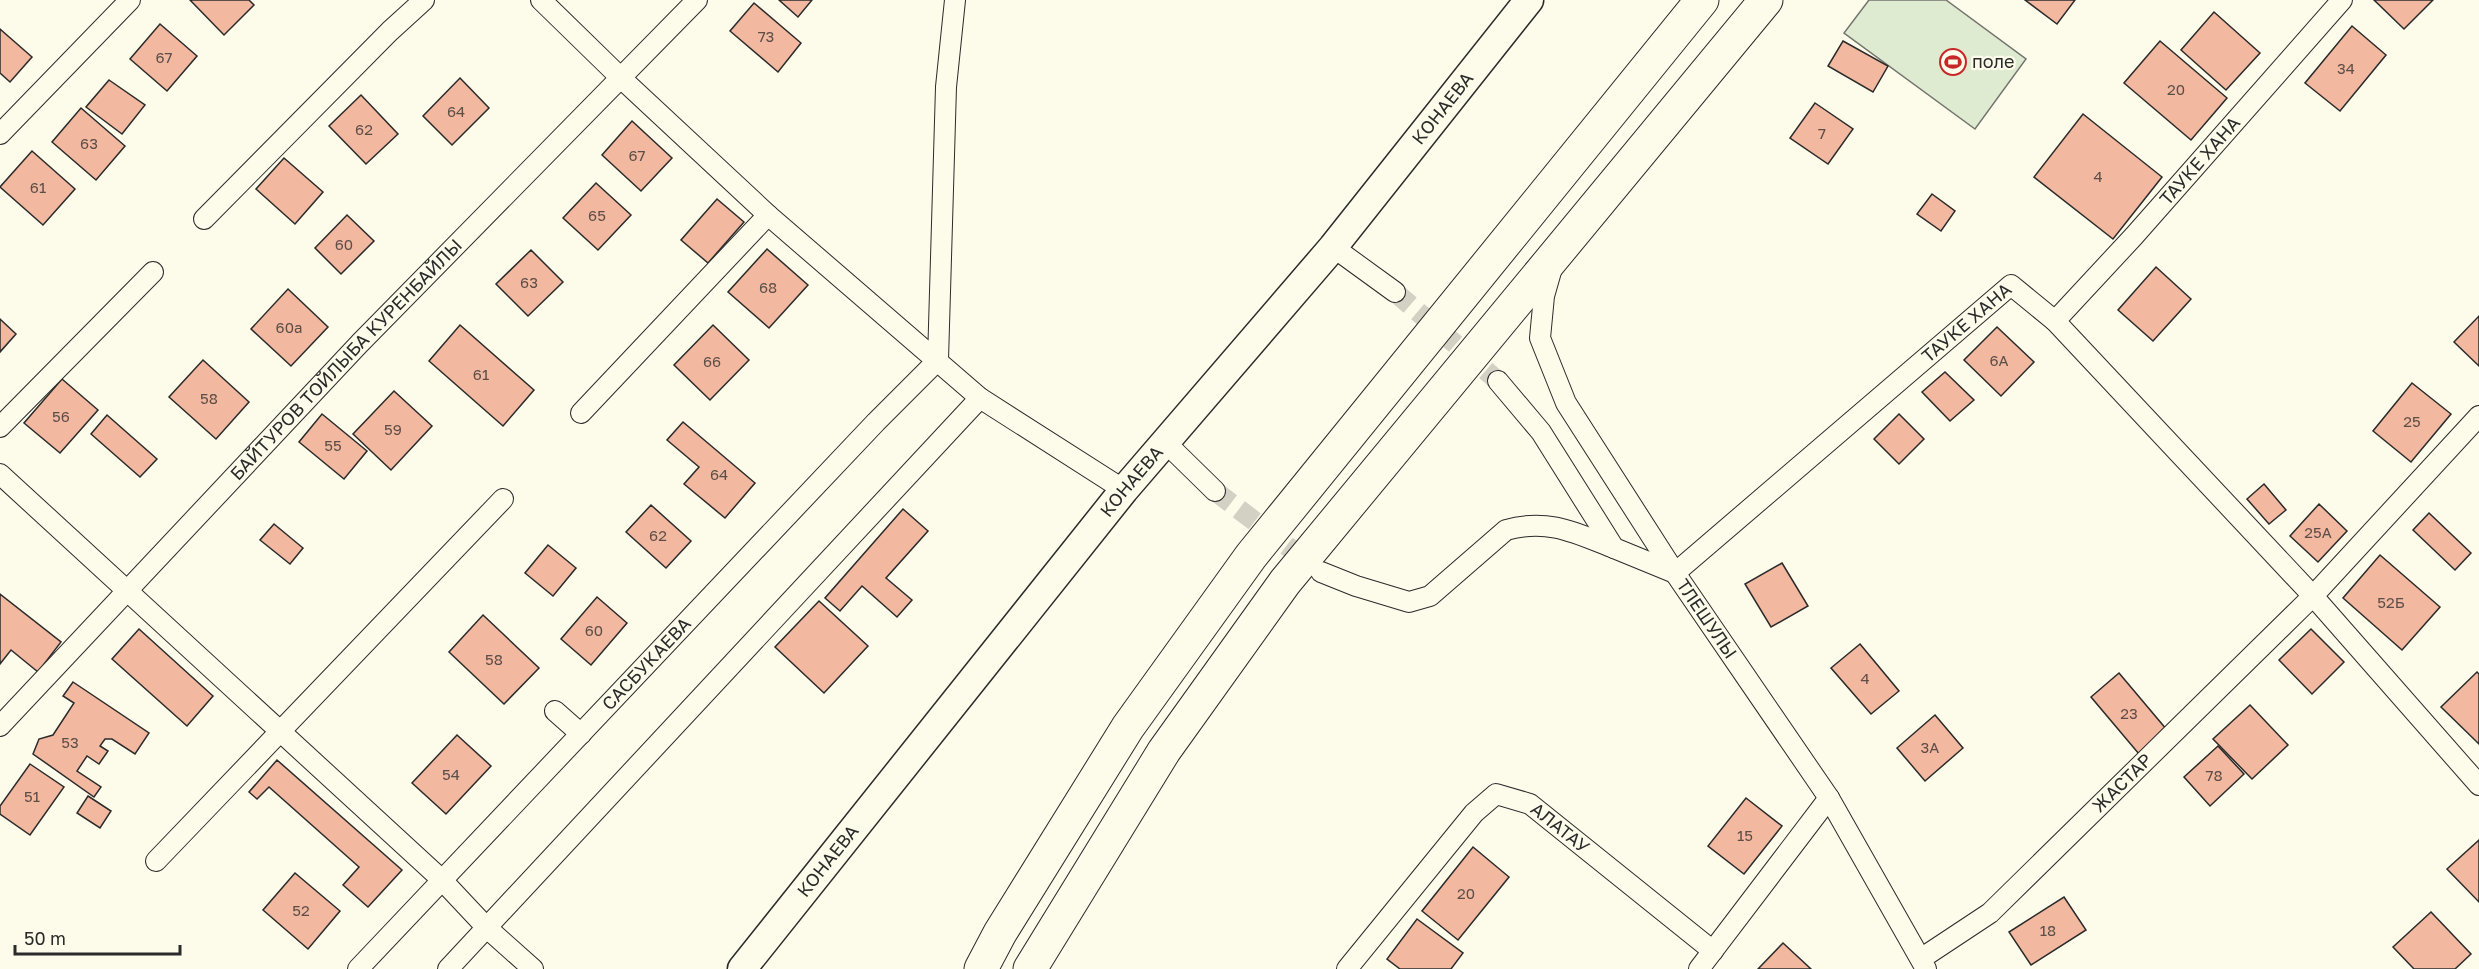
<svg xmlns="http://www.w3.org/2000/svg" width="2479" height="969" font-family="'Golos Text',sans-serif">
<rect width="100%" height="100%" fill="#fdfbea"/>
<polygon fill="#deebd1" stroke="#74746e" stroke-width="1.5" points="1869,0 1946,0 2026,59 1975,129 1844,33"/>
<g fill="#f2b8a0" stroke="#2b2b2b" stroke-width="1.5">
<polygon points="190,0 249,0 254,5 224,35"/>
<polygon points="779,0 812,0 798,17"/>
<polygon points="2025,0 2075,0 2057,24"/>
<polygon points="2374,0 2433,0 2404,29"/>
<polygon points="754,3 801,43 778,72 730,31"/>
<polygon points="2214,12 2260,53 2226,90 2181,50"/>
<polygon points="160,24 197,56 167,91 130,59"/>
<polygon points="2352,26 2386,55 2340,111 2305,83"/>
<polygon points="0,29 32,57 10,82 0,73"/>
<polygon points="1843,41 1888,66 1873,92 1828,66"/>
<polygon points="2160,41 2227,98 2191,140 2124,83"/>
<polygon points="460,78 489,108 452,145 423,116"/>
<polygon points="109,80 145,105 122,134 86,107"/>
<polygon points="361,95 398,134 366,164 329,126"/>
<polygon points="1815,103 1853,129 1828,164 1790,138"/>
<polygon points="81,108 125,146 96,180 52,142"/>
<polygon points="2083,114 2162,177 2113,239 2034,177"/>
<polygon points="632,121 672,158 641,191 602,155"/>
<polygon points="32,151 75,189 43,225 0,187"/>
<polygon points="284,158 323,192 295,224 256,189"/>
<polygon points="596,183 631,215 598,250 563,218"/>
<polygon points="1932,194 1955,211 1941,231 1917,214"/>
<polygon points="717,199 744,222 708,263 681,240"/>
<polygon points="347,215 374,241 341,274 315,248"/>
<polygon points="767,249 808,285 769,328 728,292"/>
<polygon points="531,250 563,282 528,316 496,284"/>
<polygon points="2156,267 2191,299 2153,341 2118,310"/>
<polygon points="288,289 328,327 291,366 251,329"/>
<polygon points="2479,316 2479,366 2454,342"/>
<polygon points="0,319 16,334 0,352"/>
<polygon points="460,325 534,390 503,426 429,361"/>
<polygon points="713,325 749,360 710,400 674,365"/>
<polygon points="1997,327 2034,362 2001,396 1964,360"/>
<polygon points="203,360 249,402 216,439 169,397"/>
<polygon points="1945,372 1974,400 1950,421 1922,392"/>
<polygon points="62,379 98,410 60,453 24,423"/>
<polygon points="2412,383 2451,414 2411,462 2373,431"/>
<polygon points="394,391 432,426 391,470 353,434"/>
<polygon points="322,414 367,451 344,479 299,442"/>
<polygon points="1899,414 1924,439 1899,464 1874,439"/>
<polygon points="107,415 157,459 140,477 91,434"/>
<polygon points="683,422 755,483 725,518 684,484 699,467 667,440"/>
<polygon points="2264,484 2286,510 2269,524 2247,499"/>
<polygon points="2319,504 2347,531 2318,562 2290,536"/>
<polygon points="651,505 691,541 666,568 626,532"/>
<polygon points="903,509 928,531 886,578 912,600 897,617 862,586 840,611 825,598"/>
<polygon points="2429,513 2471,553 2455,570 2413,530"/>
<polygon points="274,524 303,548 290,564 260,540"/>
<polygon points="548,545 576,568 553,596 525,573"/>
<polygon points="2380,555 2440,607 2402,650 2343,598"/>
<polygon points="1782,563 1808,606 1771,627 1745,584"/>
<polygon points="0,594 61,642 38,672 11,650 0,664"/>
<polygon points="597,597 627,623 591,665 561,639"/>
<polygon points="819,601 868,646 824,693 775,647"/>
<polygon points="483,615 539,668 504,704 449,652"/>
<polygon points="139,629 213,696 187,726 112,659"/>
<polygon points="2311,629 2344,662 2312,694 2279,660"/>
<polygon points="1860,644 1899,691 1871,714 1831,668"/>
<polygon points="2477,672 2479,674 2479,744 2441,707"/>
<polygon points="2119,673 2167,730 2139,754 2091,697"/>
<polygon points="73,682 149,733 135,754 112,739 105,739 100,746 108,751 99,764 87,756 77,771 101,787 94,797 33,754 39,739 53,735 74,703 63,696"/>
<polygon points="2250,705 2288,745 2252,779 2213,739"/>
<polygon points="1935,715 1963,748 1925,781 1897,748"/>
<polygon points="457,735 491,766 446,814 412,783"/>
<polygon points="2218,746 2244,774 2210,806 2184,777"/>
<polygon points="277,760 402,870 368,907 343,885 359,867 269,787 257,799 249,792"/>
<polygon points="30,764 64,787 30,835 0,814 0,806"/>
<polygon points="88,796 111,811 100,828 77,813"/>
<polygon points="1746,798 1782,826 1744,874 1708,846"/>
<polygon points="2479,840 2479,902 2447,869"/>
<polygon points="1473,847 1509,877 1458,940 1422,911"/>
<polygon points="295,873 340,911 308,949 263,910"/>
<polygon points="2064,897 2086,930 2031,965 2009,932"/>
<polygon points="2431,912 2471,954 2455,969 2414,969 2393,947"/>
<polygon points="1417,919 1463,953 1451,969 1400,969 1387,959"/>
<polygon points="1783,943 1811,969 1758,969"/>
</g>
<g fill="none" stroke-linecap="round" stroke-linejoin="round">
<g stroke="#d3d1c4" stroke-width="20" stroke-dasharray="20 10" stroke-linecap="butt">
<polyline points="1395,292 1498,381"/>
<polyline points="1215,491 1312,565"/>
</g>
<defs>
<g id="minor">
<polyline points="541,0 622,79 768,215 980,398 1124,490"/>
<polyline points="0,134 130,0"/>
<polyline points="204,219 390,31 424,0"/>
<polyline points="1333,247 1395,292"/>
<path id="s1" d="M1552 268 1544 296 1540 338 1566 403 1675 573 1829 798 1926 969"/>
<path id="s2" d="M2055 321 2134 236 2342 0"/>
<path id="s3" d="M1498 381 1541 432 1614 548 1675 573 2011 285 2055 321 2313 596 2479 785"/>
<polyline points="581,413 768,215"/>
<polyline points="0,427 153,272"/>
<polyline points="1166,443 1215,491"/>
<polyline points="0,474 441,879 487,928 533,969"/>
<path d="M1321 572 1356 586 1409 602 1430 596 1506 530C1548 518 1576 533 1614 548"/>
<polyline points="555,711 581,734"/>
<path id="s4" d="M0 726 360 343 697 0"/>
<polyline points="156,861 503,499"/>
<path id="s5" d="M1922 958 1990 913 2313 596 2479 416"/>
<path id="s6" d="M358 969 876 422 938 360 946 87 955 0"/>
<polyline points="448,969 980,398"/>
<path id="s7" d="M1347 969 1474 813 1496 794 1530 804 1713 951"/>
<polyline points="1699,969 1829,798"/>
</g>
<g id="secondary">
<path id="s8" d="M742 969 1124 490 1333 247 1529 0"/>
</g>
<g id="trunk">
<polyline points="981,969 1000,933 1128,727 1251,556 1702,0"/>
<polyline points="1030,969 1164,751 1285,582 1766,0"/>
</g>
</defs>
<use href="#minor" stroke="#2b2b2b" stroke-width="22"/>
<use href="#secondary" stroke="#2b2b2b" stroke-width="31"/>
<use href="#trunk" stroke="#2b2b2b" stroke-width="35"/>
<use href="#minor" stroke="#fdfbea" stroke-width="20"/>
<use href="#secondary" stroke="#fdfbea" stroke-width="28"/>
<use href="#trunk" stroke="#fdfbea" stroke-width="33"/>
</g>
<defs>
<symbol id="stadium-ring" viewBox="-11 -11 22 22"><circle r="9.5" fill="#fdfbea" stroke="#c62828" stroke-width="1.5"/><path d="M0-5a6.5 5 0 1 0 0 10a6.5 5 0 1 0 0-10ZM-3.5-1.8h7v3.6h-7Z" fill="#c62828"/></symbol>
</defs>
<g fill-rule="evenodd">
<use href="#stadium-ring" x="1938" y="47" width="30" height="30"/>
</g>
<g text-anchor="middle" stroke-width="4.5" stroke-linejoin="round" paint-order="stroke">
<g font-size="15" fill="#5d4e48">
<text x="766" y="42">73</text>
<text x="164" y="63">67</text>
<text x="2346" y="74">34</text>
<text x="2176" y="95">20</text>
<text x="456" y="117">64</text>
<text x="364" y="135">62</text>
<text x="1822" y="139">7</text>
<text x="89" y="149">63</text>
<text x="637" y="161">67</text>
<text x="2098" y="182">4</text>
<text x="38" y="193">61</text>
<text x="597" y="221">65</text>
<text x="344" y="250">60</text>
<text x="529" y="288">63</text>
<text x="768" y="293">68</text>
<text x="289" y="333">60а</text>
<text x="1999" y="366">6А</text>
<text x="712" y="367">66</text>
<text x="481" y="380">61</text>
<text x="209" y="404">58</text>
<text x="61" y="422">56</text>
<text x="2412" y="427">25</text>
<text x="393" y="435">59</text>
<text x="333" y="451">55</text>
<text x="719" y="480">64</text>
<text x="2318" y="538">25А</text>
<text x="658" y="541">62</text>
<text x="2391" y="608">52Б</text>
<text x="594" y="636">60</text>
<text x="494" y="665">58</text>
<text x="1865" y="684">4</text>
<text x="2129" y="719">23</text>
<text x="70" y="748">53</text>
<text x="1930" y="753">3А</text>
<text x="451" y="780">54</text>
<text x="2214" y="781">78</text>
<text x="32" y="802">51</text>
<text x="1745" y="841">15</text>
<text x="1466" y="899">20</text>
<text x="301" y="916">52</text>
<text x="2048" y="936">18</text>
</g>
<g font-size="18" fill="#2b2b2b" stroke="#fdfbea" text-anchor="start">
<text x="1972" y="68">поле</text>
</g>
<g font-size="18" fill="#2b2b2b" stroke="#fdfbea">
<text dy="6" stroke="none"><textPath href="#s8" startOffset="1110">КОНАЕВА</textPath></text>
<text dy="6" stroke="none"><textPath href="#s2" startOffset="216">ТАУКЕ ХАНА</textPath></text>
<text dy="6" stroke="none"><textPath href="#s3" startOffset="654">ТАУКЕ ХАНА</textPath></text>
<text dy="6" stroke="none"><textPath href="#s4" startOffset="504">БАЙТУРОВ ТОЙЛЫБА КУРЕНБАЙЛЫ</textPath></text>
<text dy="6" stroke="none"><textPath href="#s8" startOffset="624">КОНАЕВА</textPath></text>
<text dy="6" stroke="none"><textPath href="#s1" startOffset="399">ТЛЕШУЛЫ</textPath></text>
<text dy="6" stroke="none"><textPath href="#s6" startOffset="420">САСБУКАЕВА</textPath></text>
<text dy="6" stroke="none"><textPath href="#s5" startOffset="267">ЖАСТАР</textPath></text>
<text dy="6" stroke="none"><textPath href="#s7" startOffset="304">АЛАТАУ</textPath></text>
<text dy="6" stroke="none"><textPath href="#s8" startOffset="138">КОНАЕВА</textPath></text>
</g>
</g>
<path d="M15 945v9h165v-9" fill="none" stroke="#2b2b2b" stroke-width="3"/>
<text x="24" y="945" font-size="18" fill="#2b2b2b" stroke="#fdfbea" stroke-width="4.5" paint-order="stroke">50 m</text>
</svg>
